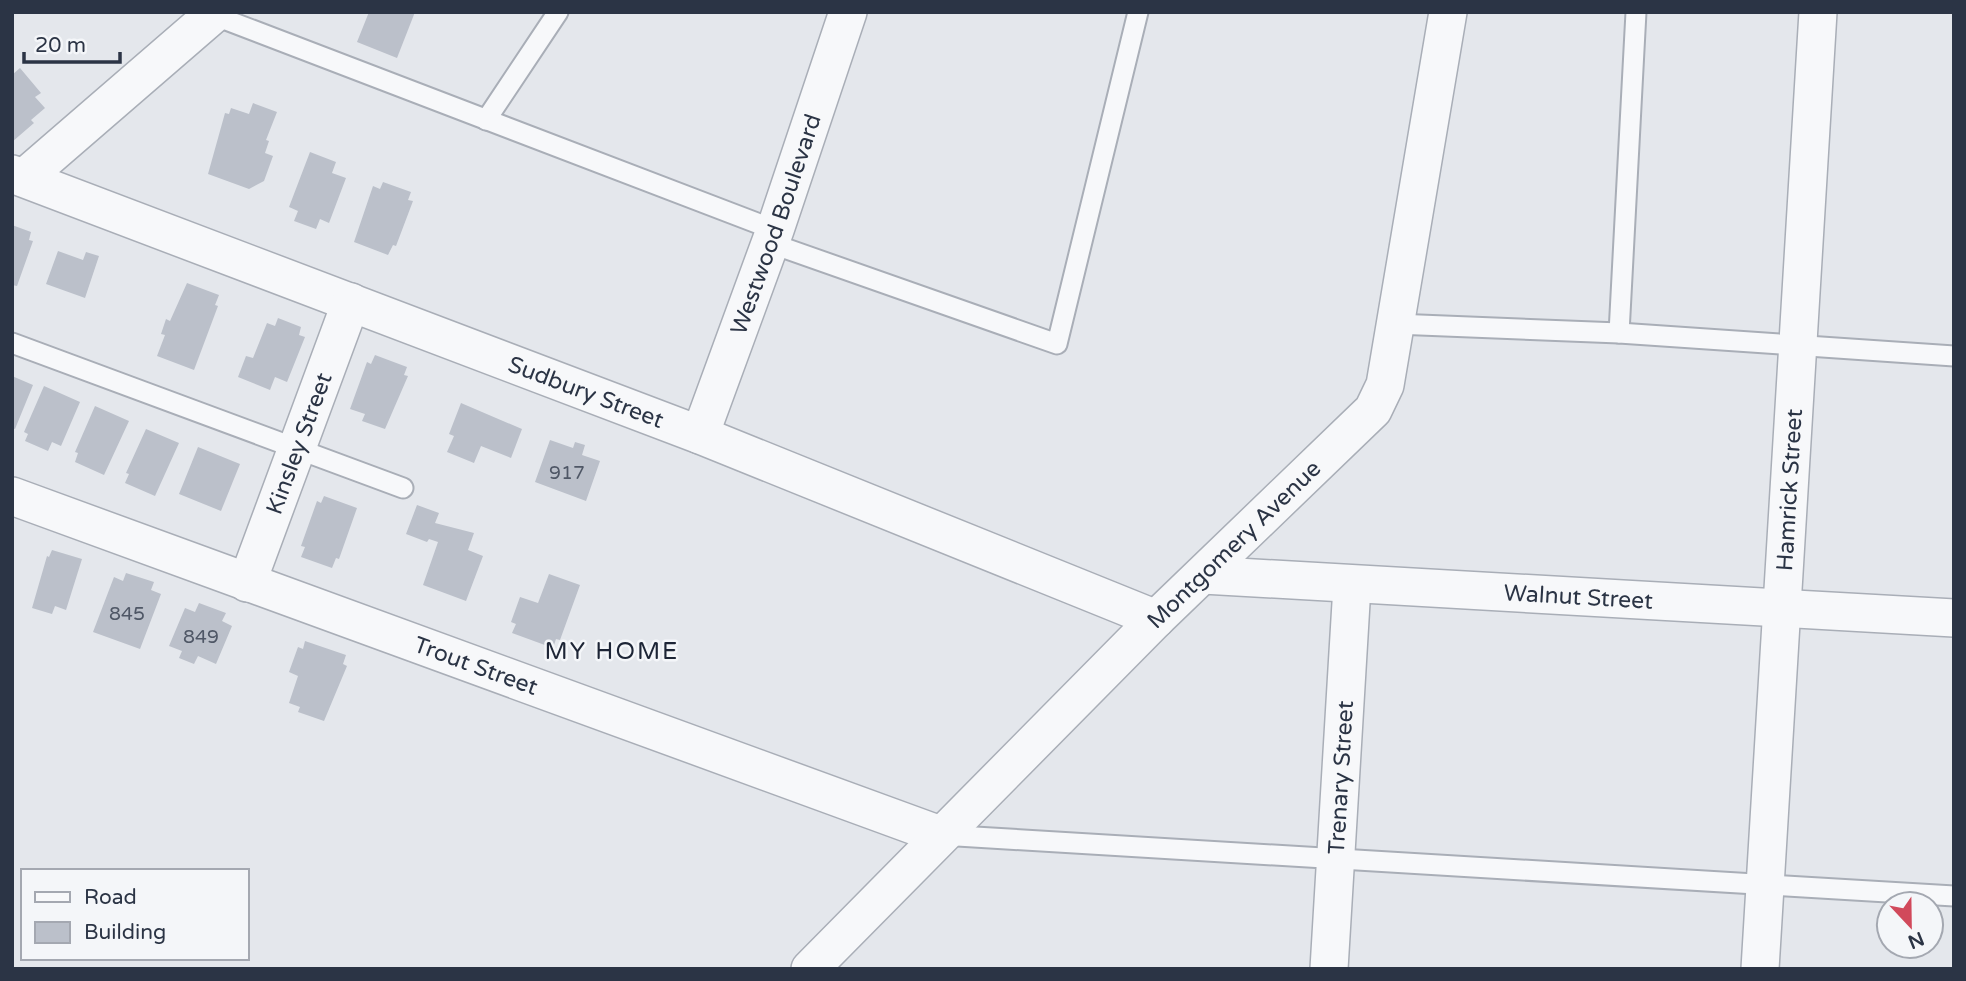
<svg xmlns="http://www.w3.org/2000/svg" width="1966" height="981" font-family="'Varela Round',sans-serif">
<rect width="100%" height="100%" fill="#e4e7ec"/>
<g fill="#bbc0ca">
<polygon points="369,12 415,12 397,58 357,42"/>
<polygon points="20,68 41,93 35,97 45,108 31,120 34,123 12,142 12,75"/>
<polygon points="253,103 277,112 266,140 269,141 265,153 273,156 264,181 249,189 208,174 225,113 229,114 231,108 249,114"/>
<polygon points="310,152 336,162 332,173 346,178 329,223 320,219 316,229 294,221 298,211 289,207"/>
<polygon points="383,182 411,192 408,200 413,201 396,246 393,245 388,255 354,242 373,186 380,189"/>
<polygon points="12,225 31,232 29,240 33,241 17,286 12,285"/>
<polygon points="58,251 83,260 86,252 99,256 85,298 46,284"/>
<polygon points="187,283 219,295 215,305 218,306 194,370 157,356 165,335 161,334 166,319 170,321"/>
<polygon points="278,318 301,327 299,335 305,337 287,382 275,377 270,390 238,377 246,356 253,358 267,323 275,326"/>
<polygon points="375,355 407,367 404,375 408,376 385,429 362,421 365,414 350,409 367,362 371,364"/>
<polygon points="12,376 33,385 15,429 12,428"/>
<polygon points="44,386 80,402 61,446 52,442 48,451 25,441 28,434 24,432"/>
<polygon points="461,403 522,429 511,458 481,446 474,463 447,452 454,436 449,434"/>
<polygon points="95,406 129,421 104,475 75,462 78,453 75,452"/>
<polygon points="146,429 179,443 155,496 125,483 129,474 126,473"/>
<polygon points="550,440 573,448 575,442 585,445 582,455 600,461 586,501 535,482"/>
<polygon points="198,447 240,464 221,511 179,494"/>
<polygon points="324,496 357,508 339,559 336,558 332,568 301,557 305,547 301,546 317,501 321,503"/>
<polygon points="417,505 439,513 435,523 474,533 468,550 483,556 466,601 423,585 438,542 429,539 427,542 406,534"/>
<polygon points="52,550 82,559 66,610 55,606 52,614 32,608 47,556 49,557"/>
<polygon points="126,573 154,582 151,590 161,594 140,649 93,632 114,577 123,581"/>
<polygon points="549,574 580,585 560,640 556,639 553,648 512,633 516,624 511,622 520,597 538,603"/>
<polygon points="199,603 226,613 222,621 232,626 216,664 198,656 194,664 179,658 182,651 169,646 185,608 195,612"/>
<polygon points="305,641 346,655 343,664 347,666 324,721 298,712 300,707 289,703 298,676 289,672 298,647 303,649"/>
</g>
<g fill="none" stroke-linecap="round" stroke-linejoin="round">
<defs>
<g id="lane">
<polyline points="213,15 775,230"/>
<polyline points="486,120 558,12"/>
<polyline points="770,243 1057,344 1138,12"/>
<polyline points="1395,324 1619,333 1954,356"/>
<polyline points="1619,333 1636,12"/>
<polyline points="12,343 403,488"/>
<polyline points="941,835 1954,896"/>
</g>
<g id="street">
<path id="s1" d="M12 174 700 435 1156 619"/>
<polyline points="24,178 216,12"/>
<path id="s2" d="M700 435 775 230 848 12"/>
<path id="s3" d="M12 496 940 835"/>
<path id="s4" d="M1203 575 1954 618"/>
<path id="s5" d="M247 583 351 302"/>
<path id="s6" d="M810 969 1156 619 1373 410 1385 385 1448 12"/>
<path id="s7" d="M1329 969 1352 586"/>
<path id="s8" d="M1760 969 1818 12"/>
</g>
</defs>
<use href="#lane" stroke="#a9aeb7" stroke-width="23"/>
<use href="#street" stroke="#a9aeb7" stroke-width="40"/>
<use href="#lane" stroke="#f7f8fa" stroke-width="19"/>
<use href="#street" stroke="#f7f8fa" stroke-width="37"/>
</g>
<g text-anchor="middle" stroke-width="5" stroke-linejoin="round" paint-order="stroke">
<g font-size="19" fill="#4f5766">
<text x="567" y="479">917</text>
<text x="127" y="620">845</text>
<text x="201" y="643">849</text>
</g>
<g font-size="23" fill="#2b3445" stroke="#f4f6f9">
<text dy="8" stroke="none"><textPath href="#s2" startOffset="224">Westwood Boulevard</textPath></text>
<text dy="8" stroke="none"><textPath href="#s1" startOffset="614">Sudbury Street</textPath></text>
<text dy="8" stroke="none"><textPath href="#s5" startOffset="149">Kinsley Street</textPath></text>
<text dy="8" stroke="none"><textPath href="#s8" startOffset="480">Hamrick Street</textPath></text>
<text dy="8" stroke="none"><textPath href="#s6" startOffset="600">Montgomery Avenue</textPath></text>
<text dy="8" stroke="none"><textPath href="#s4" startOffset="376">Walnut Street</textPath></text>
<text dy="8" stroke="none"><textPath href="#s3" startOffset="494">Trout Street</textPath></text>
<text dy="8" stroke="none"><textPath href="#s7" startOffset="192">Trenary Street</textPath></text>
</g>
<g font-size="24" letter-spacing="2" fill="#1d2536" stroke="#f4f6f9">
<text x="612" y="659">MY HOME</text>
</g>
</g>
<rect width="1966" height="981" fill="none" stroke="#2b3445" stroke-width="28"/>
<rect x="21" y="869" width="228" height="91" fill="#f4f6f9" stroke="#a4a8b1" stroke-width="2"/>
<rect x="35" y="892" width="35" height="10" fill="#f7f8fa" stroke="#a4a8b1" stroke-width="2"/>
<text x="84" y="904" font-size="21" fill="#2b3445">Road</text>
<rect x="35" y="922" width="35" height="21" fill="#bbc0ca" stroke="#a4a8b1" stroke-width="2"/>
<text x="84" y="939" font-size="21" fill="#2b3445">Building</text>
<g transform="translate(1910 925) rotate(158)"><circle r="33" fill="#f4f6f9" stroke="#a4a8b1" stroke-width="2"/>
<path d="M0-5L12 26L0 18L-12 26Z" fill="#d1495b"/>
<text y="-10" font-size="19" font-weight="bold" text-anchor="middle" fill="#2b3445">N</text>
</g>
<path d="M24 52v10h96v-10" fill="none" stroke="#2b3445" stroke-width="3.5"/>
<text x="35" y="52" font-size="21" fill="#2b3445" stroke="#f4f6f9" stroke-width="5" paint-order="stroke">20 m</text>
</svg>
